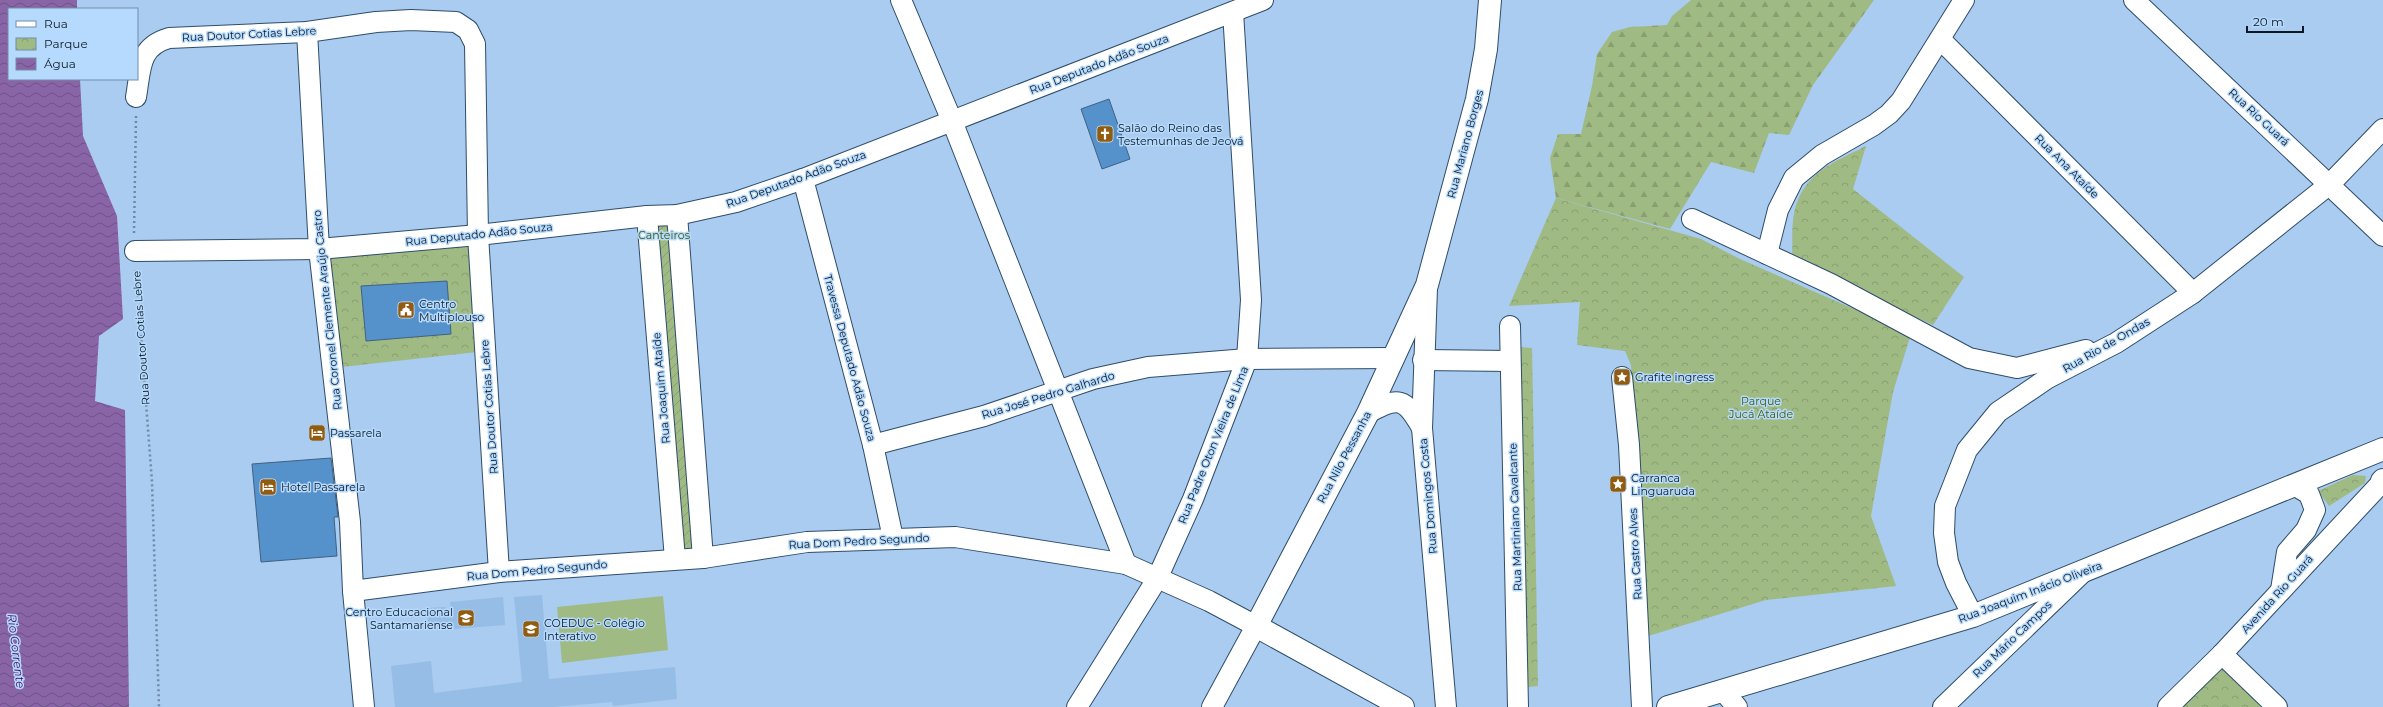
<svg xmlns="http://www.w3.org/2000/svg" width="2383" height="707" font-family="Montserrat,sans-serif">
<defs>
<pattern id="forest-firs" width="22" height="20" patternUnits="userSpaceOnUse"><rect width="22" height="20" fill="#a0ba83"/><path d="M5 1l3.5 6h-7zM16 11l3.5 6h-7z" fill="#899f71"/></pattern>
<pattern id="park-crowns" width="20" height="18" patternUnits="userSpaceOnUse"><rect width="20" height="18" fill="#a0ba83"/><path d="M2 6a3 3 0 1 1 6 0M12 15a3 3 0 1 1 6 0" fill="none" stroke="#899f71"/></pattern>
<pattern id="garden-furrows" width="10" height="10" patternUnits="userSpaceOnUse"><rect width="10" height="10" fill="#a0ba83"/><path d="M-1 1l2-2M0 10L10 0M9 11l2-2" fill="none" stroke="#899f71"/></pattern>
<pattern id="water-waves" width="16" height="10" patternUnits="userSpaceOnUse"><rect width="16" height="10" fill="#8964a7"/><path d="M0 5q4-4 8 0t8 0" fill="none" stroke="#6e5288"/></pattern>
</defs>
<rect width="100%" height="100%" fill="#a9ccf0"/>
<g fill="#96bde5">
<polygon points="542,595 549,679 675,667 677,699 613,706 612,702 553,707 395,707 391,666 431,661 434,693 522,682 514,597"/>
<polygon points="503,597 505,625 454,629 453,625 428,627 427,608 446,607 446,612 451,612 450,602"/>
</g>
<polygon fill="url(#forest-firs)" points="1691,0 1874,0 1813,85 1789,135 1769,133 1754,173 1711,162 1670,229 1556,198 1550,158 1558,134 1581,134 1592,86 1597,54 1612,32 1630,27 1667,25 1672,16"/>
<g fill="url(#park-crowns)">
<path d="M1866 146 1853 189 1964 277 1933 325 1792 259C1793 244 1791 224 1795 209 1805 172 1834 162 1866 146Z"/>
<polygon points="1556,198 1701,239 1740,259 1911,334 1893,392 1871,516 1896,586 1766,600 1645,637 1631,365 1625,351 1577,345 1580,302 1509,306"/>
<polygon points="478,235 486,351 333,368 319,249"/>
<polygon points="1519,347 1532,348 1538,686 1528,687"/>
<polygon points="2353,475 2366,476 2365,483 2329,506 2318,491"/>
<polygon points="2222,654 2277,707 2170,707"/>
</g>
<polygon fill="url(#garden-furrows)" points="677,215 703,558 675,559 647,216"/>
<polygon fill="#a0ba83" points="663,596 668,650 562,663 557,607"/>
<polygon fill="url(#water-waves)" points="0,0 77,0 77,9 9,9 9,79 80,79 83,136 117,216 123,319 99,336 95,401 125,410 129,707 0,707"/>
<g fill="#5591cb" stroke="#426180">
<polygon points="1109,99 1130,159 1102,169 1081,109"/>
<polygon points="447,281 451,334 366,341 361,286"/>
<polygon points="331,458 338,517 334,517 337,556 261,562 252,464"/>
</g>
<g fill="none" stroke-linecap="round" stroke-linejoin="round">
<defs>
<g id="street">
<polyline points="901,0 952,121 1126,564"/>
<polyline points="2134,0 2383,236"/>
<polyline points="307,32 319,249 350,522 353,591 364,707"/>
<polyline points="1940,39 2193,293"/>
<path d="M136 97C141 69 138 47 169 38L307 32 376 22 411 20 456 22 468 30 475 44 478 235 499 572"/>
<polyline points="803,179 873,445 893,538"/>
<polyline points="677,215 703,558"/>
<polyline points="647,216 675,559"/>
<polyline points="1692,219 1831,284 1969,358 2017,368 2086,350"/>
<polyline points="135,251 319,249 478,235 647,216 677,215 736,202 803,179 1263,0"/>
<polyline points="1767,254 1778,210 1794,178 1822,155 1874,125 1889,114 1901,101 1964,0"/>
<polyline points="1427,288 1422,428 1446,707"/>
<polyline points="1510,326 1518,707"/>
<polyline points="1423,360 1510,361"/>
<polyline points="1622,377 1629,445 1642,707"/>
<path d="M1368 413C1399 396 1405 398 1422 428"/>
<polyline points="873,445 984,416 1093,379 1148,367 1247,359 1392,358"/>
<polyline points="2281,590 2287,552 2306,530 2315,510 2309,494 2294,485"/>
<polyline points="353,591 499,572 703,558 807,542 955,537 1126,564 1209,601 1256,626 1212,707"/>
<polyline points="1973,616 1956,583 1948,562 1944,533 1945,506 1967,450 1998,412 2048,378 2116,343 2193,293 2330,184 2383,129"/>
<polyline points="2222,654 2277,707"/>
<polyline points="1723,691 1737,707"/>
<polyline points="1077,707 1157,579 1193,499 1247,359 1251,300 1233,12"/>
<polyline points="1943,707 2083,572"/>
<polyline points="2168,707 2222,654 2383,481"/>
</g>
<g id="secondary">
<polyline points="2382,481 2383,480"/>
<polyline points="1403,707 1256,626 1368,413 1427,285 1477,99 1486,49 1490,0"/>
<polyline points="1668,707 1973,616 2383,449"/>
</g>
</defs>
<use href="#street" stroke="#2e4d6a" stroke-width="22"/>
<use href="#secondary" stroke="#2e4d6a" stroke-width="24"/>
<g stroke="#6e89a3" stroke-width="2.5" stroke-dasharray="2 3" stroke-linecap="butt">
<polyline points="134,233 136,116"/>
<polyline points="136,270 152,482 159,707"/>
</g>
<use href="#street" stroke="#fff" stroke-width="20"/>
<use href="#secondary" stroke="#fff" stroke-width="22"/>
</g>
<defs>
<symbol id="church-square" viewBox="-11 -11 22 22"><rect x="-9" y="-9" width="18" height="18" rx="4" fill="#915c10" stroke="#b6dafd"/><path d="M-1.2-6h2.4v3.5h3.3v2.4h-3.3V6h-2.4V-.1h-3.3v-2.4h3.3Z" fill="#fff"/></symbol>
<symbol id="civic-square" viewBox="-11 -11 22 22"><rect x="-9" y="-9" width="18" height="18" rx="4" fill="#915c10" stroke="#b6dafd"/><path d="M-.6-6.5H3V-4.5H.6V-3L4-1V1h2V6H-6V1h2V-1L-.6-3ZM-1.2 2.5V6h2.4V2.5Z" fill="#fff"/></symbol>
<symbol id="sight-square" viewBox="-11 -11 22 22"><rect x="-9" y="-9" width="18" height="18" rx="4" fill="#915c10" stroke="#b6dafd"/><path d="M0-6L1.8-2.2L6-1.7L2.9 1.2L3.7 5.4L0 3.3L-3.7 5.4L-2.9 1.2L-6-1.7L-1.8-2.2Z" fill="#fff"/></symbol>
<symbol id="hotel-square" viewBox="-11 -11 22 22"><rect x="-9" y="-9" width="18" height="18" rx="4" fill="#915c10" stroke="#b6dafd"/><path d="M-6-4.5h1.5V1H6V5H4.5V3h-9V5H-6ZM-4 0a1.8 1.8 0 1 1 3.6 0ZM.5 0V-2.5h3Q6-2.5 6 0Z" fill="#fff"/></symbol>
<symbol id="school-square" viewBox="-11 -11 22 22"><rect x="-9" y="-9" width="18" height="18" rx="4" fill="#915c10" stroke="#b6dafd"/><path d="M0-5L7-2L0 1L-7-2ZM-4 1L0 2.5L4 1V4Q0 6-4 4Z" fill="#fff"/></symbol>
</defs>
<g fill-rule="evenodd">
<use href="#church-square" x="1095" y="124" width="20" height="20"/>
<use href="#civic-square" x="396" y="300" width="20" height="20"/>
<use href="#sight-square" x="1612" y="367" width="20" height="20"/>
<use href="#hotel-square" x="307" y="423" width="20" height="20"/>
<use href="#sight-square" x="1608" y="474" width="20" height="20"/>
<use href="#hotel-square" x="258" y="477" width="20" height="20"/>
<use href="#school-square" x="456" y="608" width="20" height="20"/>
<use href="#school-square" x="521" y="619" width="20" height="20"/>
</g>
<g text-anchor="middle" stroke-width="3" stroke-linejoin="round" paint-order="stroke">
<g font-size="11" fill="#0c1925" stroke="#b6dafd">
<text transform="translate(249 34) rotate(-3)" y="4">Rua Doutor Cotias Lebre</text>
<text transform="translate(1099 64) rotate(-21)" y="4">Rua Deputado Adão Souza</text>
<text transform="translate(2259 117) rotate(43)" y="4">Rua Rio Guará</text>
<text transform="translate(1465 144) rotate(-75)" y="4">Rua Mariano Borges</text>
<text transform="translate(2067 166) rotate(45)" y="4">Rua Ana Ataíde</text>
<text transform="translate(796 179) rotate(-20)" y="4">Rua Deputado Adão Souza</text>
<text transform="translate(479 234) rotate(-6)" y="4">Rua Deputado Adão Souza</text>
<text transform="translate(327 310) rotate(-96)" y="4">Rua Coronel Clemente Araújo Castro</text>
<text transform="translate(141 338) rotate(-94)" y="4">Rua Doutor Cotias Lebre</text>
<text transform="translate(2106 345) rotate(-30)" y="4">Rua Rio de Ondas</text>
<text transform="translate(850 358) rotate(75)" y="4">Travessa Deputado Adão Souza</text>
<text transform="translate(661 388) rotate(-95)" y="4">Rua Joaquim Ataíde</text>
<text transform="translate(1048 395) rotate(-17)" y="4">Rua José Pedro Galhardo</text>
<text transform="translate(489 407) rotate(-94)" y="4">Rua Doutor Cotias Lebre</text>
<text transform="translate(1213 445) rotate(-68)" y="4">Rua Padre Oton Vieira de Lima</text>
<text transform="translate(1344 457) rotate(-62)" y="4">Rua Nilo Pessanha</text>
<text transform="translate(1428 496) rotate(-95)" y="4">Rua Domingos Costa</text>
<text transform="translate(1515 517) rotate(-92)" y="4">Rua Martiniano Cavalcante</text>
<text transform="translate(859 541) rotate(-3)" y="4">Rua Dom Pedro Segundo</text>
<text transform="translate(1635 554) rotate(-93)" y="4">Rua Castro Alves</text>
<text transform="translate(537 570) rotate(-5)" y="4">Rua Dom Pedro Segundo</text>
<text transform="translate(2030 592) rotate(-21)" y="4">Rua Joaquim Inácio Oliveira</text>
<text transform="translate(2277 594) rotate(-48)" y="4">Avenida Rio Guará</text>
<text transform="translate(2012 639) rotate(-44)" y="4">Rua Mário Campos</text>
</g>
<g font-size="11" fill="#0c1925" stroke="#b6dafd" text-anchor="start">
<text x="1118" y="132">Salão do Reino das<tspan x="1118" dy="13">Testemunhas de Jeová</tspan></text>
<text x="419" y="308">Centro<tspan x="419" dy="13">Multiplouso</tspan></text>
<text x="1635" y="381">Grafite ingress</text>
<text x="330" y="437">Passarela</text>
<text x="1631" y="482">Carranca<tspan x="1631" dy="13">Linguaruda</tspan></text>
<text x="281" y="491">Hotel Passarela</text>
<text x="453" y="616" text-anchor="end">Centro Educacional<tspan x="453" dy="13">Santamariense</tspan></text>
<text x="544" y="627">COEDUC - Colégio<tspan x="544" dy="13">Interativo</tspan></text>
</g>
<g font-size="11" fill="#3c5a05" stroke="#b6dafd">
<text x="664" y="239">Canteiros</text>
<text x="1761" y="405">Parque<tspan x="1761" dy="13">Jucá Ataíde</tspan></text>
</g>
<g font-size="12" font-style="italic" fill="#461165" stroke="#b6dafd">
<text transform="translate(16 651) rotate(83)" y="4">Rio Corrente</text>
</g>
</g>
<rect x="8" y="8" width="130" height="72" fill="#b6dafd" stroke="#728da7"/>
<rect x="16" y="21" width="20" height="6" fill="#ffffff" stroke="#728da7"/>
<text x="44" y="28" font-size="12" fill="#0c1925">Rua</text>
<rect x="16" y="38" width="20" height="12" fill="url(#park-crowns)" stroke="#728da7"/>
<text x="44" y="48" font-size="12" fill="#0c1925">Parque</text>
<rect x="16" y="58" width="20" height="12" fill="url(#water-waves)" stroke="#728da7"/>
<text x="44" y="68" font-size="12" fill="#0c1925">Água</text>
<path d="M2247 26v6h56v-6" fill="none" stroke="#0c1925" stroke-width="2"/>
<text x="2253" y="26" font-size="12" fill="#0c1925" stroke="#b6dafd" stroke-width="3" paint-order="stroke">20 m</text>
</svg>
